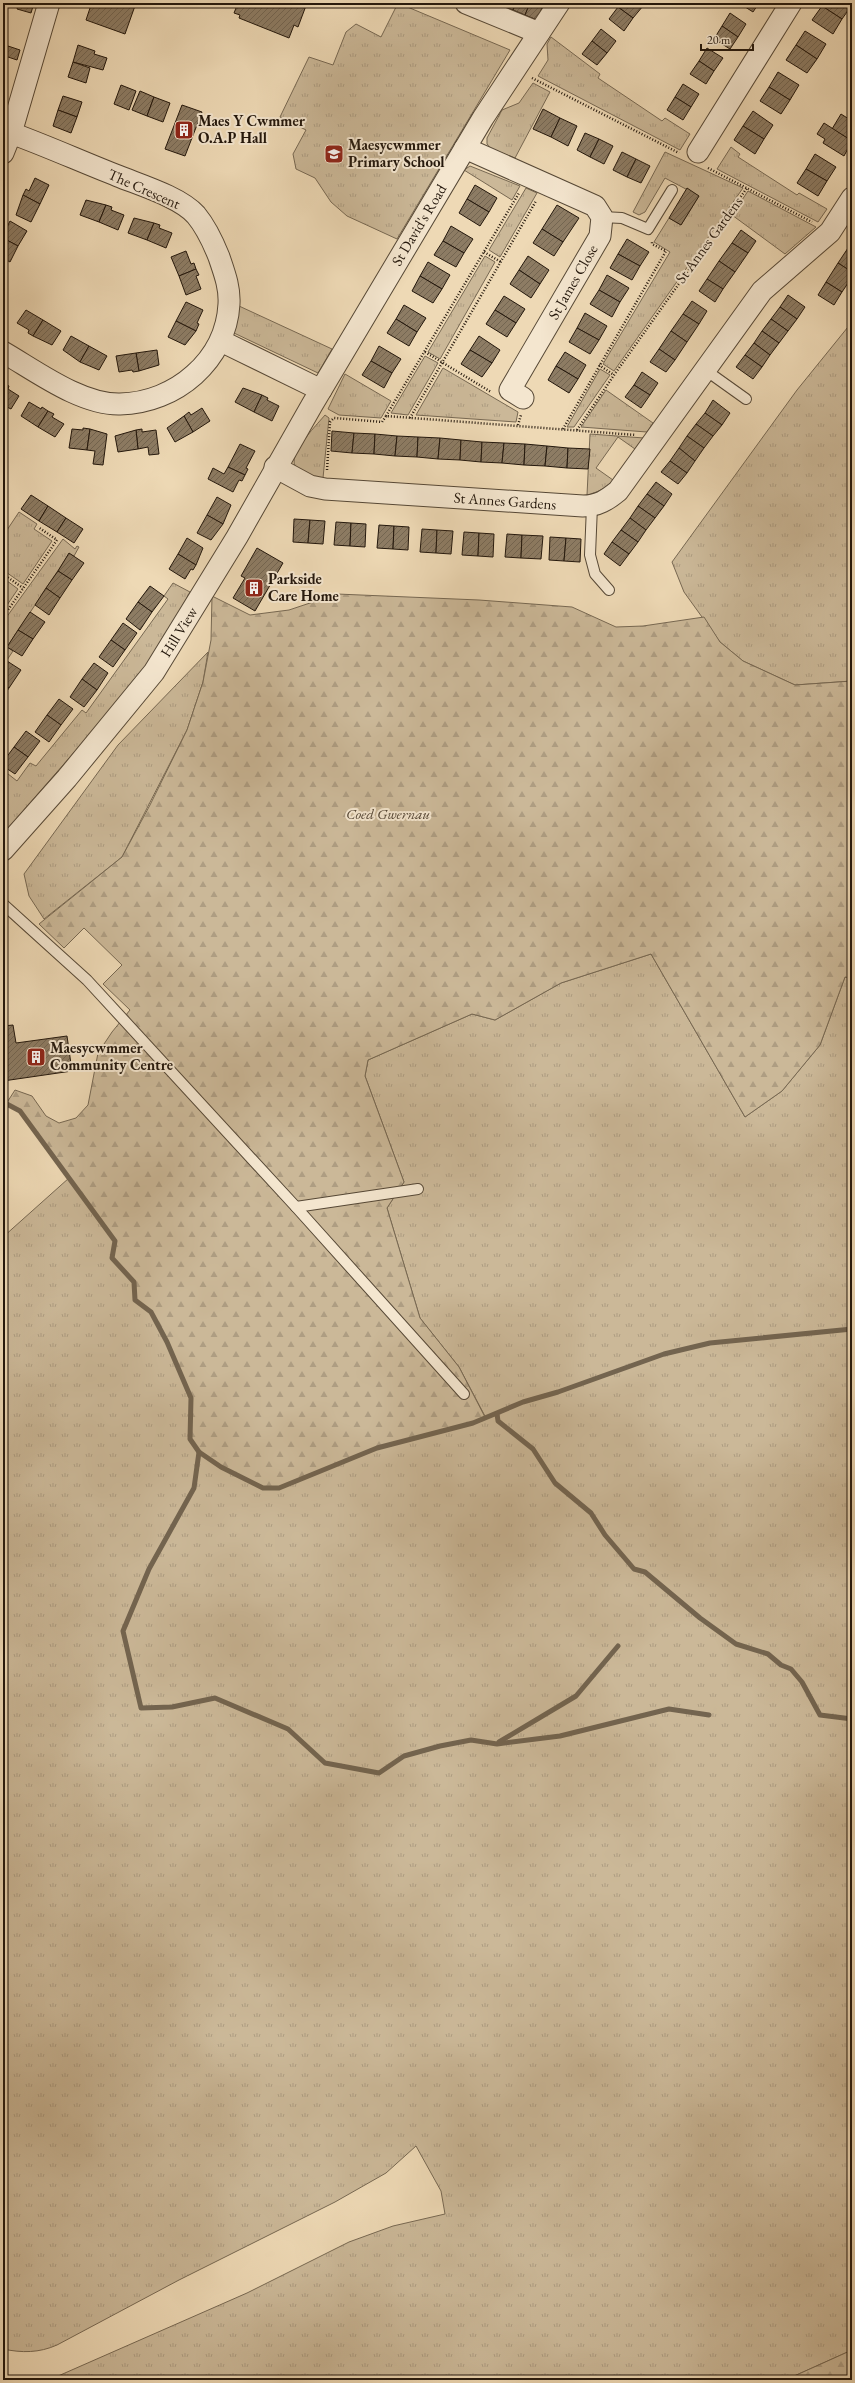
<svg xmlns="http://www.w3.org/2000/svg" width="855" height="2383" font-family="'EB Garamond',serif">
<defs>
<pattern id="grass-tufts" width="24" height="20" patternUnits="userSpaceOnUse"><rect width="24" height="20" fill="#cbb898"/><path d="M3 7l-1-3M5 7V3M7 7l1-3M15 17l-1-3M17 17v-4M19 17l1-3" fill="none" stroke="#ae9d82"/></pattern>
<pattern id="forest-firs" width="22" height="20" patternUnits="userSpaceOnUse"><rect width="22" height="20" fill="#cbb898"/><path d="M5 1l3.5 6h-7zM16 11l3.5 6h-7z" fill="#ae9d82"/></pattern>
<pattern id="building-hatch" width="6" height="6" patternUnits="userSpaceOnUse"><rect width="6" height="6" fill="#8d7c64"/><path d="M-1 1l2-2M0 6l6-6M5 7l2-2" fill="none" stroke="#736551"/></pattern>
</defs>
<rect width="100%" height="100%" fill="#eed9b5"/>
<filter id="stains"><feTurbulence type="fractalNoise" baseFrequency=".005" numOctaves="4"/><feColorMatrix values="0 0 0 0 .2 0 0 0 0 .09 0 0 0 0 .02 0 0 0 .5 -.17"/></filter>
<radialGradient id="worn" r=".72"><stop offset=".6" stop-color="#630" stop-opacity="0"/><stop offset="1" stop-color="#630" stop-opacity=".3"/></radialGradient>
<g fill="url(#grass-tufts)" stroke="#776852">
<polygon points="398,3 510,50 397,239 347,216 331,202 315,178 296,169 293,154 306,130 280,117 309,57 333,65 346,32 356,24 381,37"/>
<polygon points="551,37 600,74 598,78 662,121 665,118 690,134 680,150 538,76 548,60 547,44"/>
<polygon points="533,83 550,92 515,158 491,149 487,144 487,138 502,110 519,103"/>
<polygon points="731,147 740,154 738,157 797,195 799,193 827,209 818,222 717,169"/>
<polygon points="665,152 743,188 614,371 603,364 670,252 654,242 669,218 681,225 699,196 665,178 645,212 639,215 633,212"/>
<polygon points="470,166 520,186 512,200 464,170"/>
<polygon points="526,188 537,193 500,257 489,250"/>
<polygon points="748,191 816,227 785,254 732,215"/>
<polygon points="485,256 495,262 440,359 428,352"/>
<polygon points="239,306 332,349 318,373 234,333"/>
<polygon points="852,322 852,681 795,685 743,661 720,642 684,592 672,562 797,390"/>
<polygon points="425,356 438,363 408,415 391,413"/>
<polygon points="443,368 518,412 516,422 416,415"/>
<polygon points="600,369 610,375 574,427 567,427"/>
<polygon points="345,374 391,401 381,418 339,415 328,409"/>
<polygon points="606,390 653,423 647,432 581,427"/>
<path d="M325 415 329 418 323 478C266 475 308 435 325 415Z"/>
<path d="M590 434 644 438 635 449 618 437 596 468 613 480C605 489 598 492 587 495Z"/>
<polygon points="19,512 37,524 34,529 52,541 23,584 3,570 3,536"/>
<polygon points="63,539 75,549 77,546 79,547 74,556 69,554 7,647 13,651 3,666 3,622"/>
<polygon points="3,578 18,589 3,611"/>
<polygon points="173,583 190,592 162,644 130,688 3,834 3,770 17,781 30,763 36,766 82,710 86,713 168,599 164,596"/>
<polygon points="208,652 203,682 187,730 122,857 44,919 29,896 24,874 118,745"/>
<path d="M651 954 745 1117 782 1091 820 1045 845 977 852 978V2350L792 2377 780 2380H49L247 2293 349 2242 393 2226 445 2214 441 2191 416 2146 386 2173 335 2202 179 2280 57 2345C39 2353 22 2353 3 2349V1237L69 1178 115 1241 112 1258 134 1282 135 1300 151 1312 167 1342 191 1398 190 1439 199 1452 377 1448 486 1418 459 1367 420 1318 387 1208 404 1182 365 1076 368 1060 472 1014 495 1020 561 983Z"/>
</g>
<g fill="url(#forest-firs)" stroke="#776852">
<polygon points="337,594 479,600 572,607 616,627 643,626 704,617 720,642 743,661 795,685 852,681 852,978 845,977 820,1045 782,1091 745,1117 651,954 561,983 495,1020 472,1014 368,1060 365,1076 404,1182 387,1208 420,1318 459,1367 486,1419 377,1448 279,1488 263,1488 221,1467 199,1452 190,1439 191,1398 167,1342 151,1313 135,1300 134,1282 112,1258 115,1241 20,1111 6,1104 15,1090 32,1096 46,1116 59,1123 76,1118 88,1105 98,1053 112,1032 130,1010 103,984 122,965 84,928 64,948 39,924 122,857 150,805 187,730 203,682 211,640 212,596 250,615 289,610"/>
<polygon points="852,2350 852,2380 780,2380 792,2377"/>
</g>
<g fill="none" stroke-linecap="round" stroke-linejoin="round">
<g stroke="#73644f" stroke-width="5">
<polyline points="3,1102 20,1111 115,1241 112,1258 134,1282 135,1300 151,1312 167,1342 191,1398 190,1439 199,1452 221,1467 263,1488 279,1488 377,1448 473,1423 523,1402 558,1392 664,1354 710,1343 852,1329"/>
<polyline points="497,1414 498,1421 533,1449 555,1483 591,1513 605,1535 634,1569 645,1572 700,1618 736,1644 768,1654 781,1665 791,1669 802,1682 820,1715 852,1719"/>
<polyline points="199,1452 194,1488 149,1569 123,1631 141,1708 172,1707 215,1698 288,1729 325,1763 379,1773 404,1756 440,1746 471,1740 497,1744 560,1736 669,1709 709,1715"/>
<polyline points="499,1742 576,1696 618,1646"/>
<polyline points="837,2380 841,2378 846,2380"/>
</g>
</g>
<g fill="url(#building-hatch)" stroke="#23170c">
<polygon points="19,3 34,3 31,13 17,9"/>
<polygon points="85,3 136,3 125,34 86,20 91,5"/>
<polygon points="238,3 307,3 298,27 294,25 289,38 239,18 240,15 234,13"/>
<polygon points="502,3 516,3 513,10 501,6"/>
<polygon points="516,3 530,3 525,15 513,10"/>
<polygon points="530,3 544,3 537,20 525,15"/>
<polygon points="621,3 639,3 643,6 633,18 618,7"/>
<polygon points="739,3 759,3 753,12"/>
<polygon points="824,3 849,3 852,5 842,19 822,6"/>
<polygon points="822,6 842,19 833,34 812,20"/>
<polygon points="618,7 633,18 624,31 609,19"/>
<polygon points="730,13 746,24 738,37 722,26"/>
<polygon points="722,26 738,37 730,49 714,39"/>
<polygon points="601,29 616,41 607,53 592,41"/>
<polygon points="805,31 826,44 817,59 796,45"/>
<polygon points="592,41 607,53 597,65 582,54"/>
<polygon points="78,45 95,51 94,54 107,58 103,70 73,62"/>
<polygon points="796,45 817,59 807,73 786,60"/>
<polygon points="8,46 20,50 17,60 5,56"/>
<polygon points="707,48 723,58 714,71 699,61"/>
<polygon points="699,61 714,71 706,84 690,74"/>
<polygon points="73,62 90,68 86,83 68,77"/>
<polygon points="778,72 799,85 790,100 769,87"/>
<polygon points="683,84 699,94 691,107 675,97"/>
<polygon points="121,85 136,91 129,110 114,104"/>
<polygon points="769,87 790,100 781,114 760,101"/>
<polygon points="140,91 154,97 147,116 132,110"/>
<polygon points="63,96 82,102 77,117 58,110"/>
<polygon points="154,97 170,103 163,122 147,116"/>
<polygon points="675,97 691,107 683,120 667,110"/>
<polygon points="182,105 202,112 185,156 165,149"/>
<polygon points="543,109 560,118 551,137 533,129"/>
<polygon points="58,110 77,117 71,133 53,126"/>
<polygon points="753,111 773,125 764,139 743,126"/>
<polygon points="841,114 852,121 852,141 832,129"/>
<polygon points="560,118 577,126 568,146 551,137"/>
<polygon points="824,123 852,141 844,156 823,143 825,139 817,134"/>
<polygon points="743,126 764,139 755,154 734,140"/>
<polygon points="585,133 599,139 590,157 577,150"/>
<polygon points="599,139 613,146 604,164 590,157"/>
<polygon points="622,152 636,159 627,177 613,170"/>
<polygon points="815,154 836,167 827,181 806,169"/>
<polygon points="636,159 650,166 641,183 627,177"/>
<polygon points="806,169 827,181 818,196 797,183"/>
<polygon points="35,178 49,185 40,204 23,195 26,189 29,191"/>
<polygon points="475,185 497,198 489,212 467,199"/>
<polygon points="687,188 699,196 681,225 669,218"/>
<polygon points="23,195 40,204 31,222 16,215"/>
<polygon points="467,199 489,212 480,226 459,213"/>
<polygon points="86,200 106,205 99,222 80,215"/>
<polygon points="106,205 112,207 111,210 124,215 118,230 99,222"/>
<polygon points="557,205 579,218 563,242 542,229"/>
<polygon points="134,218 154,223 147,240 128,233"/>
<polygon points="10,221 27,231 18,246 3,238 3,230 5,231"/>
<polygon points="154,223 160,225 159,228 172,233 166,248 147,240"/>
<polygon points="451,226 473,239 464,253 443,241"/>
<polygon points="542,229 563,242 554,256 533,243"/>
<polygon points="741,230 756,241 748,253 732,243"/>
<polygon points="3,238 18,246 10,262 3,258"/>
<polygon points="627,239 649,252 640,266 618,254"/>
<polygon points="443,241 464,253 456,267 434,255"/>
<polygon points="732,243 748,253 735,272 719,261"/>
<polygon points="850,245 852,246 852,272 838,263"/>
<polygon points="186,251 191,264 194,263 196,269 179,276 171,257"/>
<polygon points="618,254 640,266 632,280 610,268"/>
<polygon points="528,256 549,270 540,284 519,270"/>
<polygon points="719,261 735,272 723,289 707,279"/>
<polygon points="428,262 450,275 442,289 420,276"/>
<polygon points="838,263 852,272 852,277 842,292 826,282"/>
<polygon points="196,269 199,275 196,276 201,289 186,295 179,276"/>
<polygon points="519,270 540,284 531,298 510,284"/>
<polygon points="607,275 629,288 620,302 599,290"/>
<polygon points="420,276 442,289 433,303 412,291"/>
<polygon points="707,279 723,289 715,302 699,291"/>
<polygon points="826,282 842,292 834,305 818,295"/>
<polygon points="599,290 620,302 612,317 590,304"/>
<polygon points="788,295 805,307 797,319 780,307"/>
<polygon points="504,296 525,309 516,323 495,310"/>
<polygon points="692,301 707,311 699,324 683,314"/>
<polygon points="186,302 203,310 197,323 199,324 196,331 176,321"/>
<polygon points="404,305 426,318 417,332 396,319"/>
<polygon points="780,307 797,319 788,331 771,319"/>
<polygon points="26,310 43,320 33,336 28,333 29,330 17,323"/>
<polygon points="495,310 516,323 507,337 486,324"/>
<polygon points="585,313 607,326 599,340 577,328"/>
<polygon points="683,314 699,324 687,342 671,331"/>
<polygon points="396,319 417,332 409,346 387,333"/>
<polygon points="771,319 788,331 779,343 762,331"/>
<polygon points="43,320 61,331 52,345 33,336"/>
<polygon points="176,321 196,331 185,345 168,337"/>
<polygon points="577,328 599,340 590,354 569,342"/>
<polygon points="671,331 687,342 675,360 659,349"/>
<polygon points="762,331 779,343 770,355 754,343"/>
<polygon points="71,336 89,346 80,362 63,350"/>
<polygon points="479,336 500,350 492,363 470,350"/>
<polygon points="754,343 770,355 762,367 745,355"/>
<polygon points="89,346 107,356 99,370 80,362"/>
<polygon points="379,346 401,359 392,373 371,361"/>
<polygon points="659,349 675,360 666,372 650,362"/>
<polygon points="157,350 159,365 139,371 136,353"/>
<polygon points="470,350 492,363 482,377 461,364"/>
<polygon points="565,352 586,365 578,379 556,366"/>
<polygon points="136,353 139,371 133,372 132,370 119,372 116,356"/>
<polygon points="745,355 762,367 753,379 736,367"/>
<polygon points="371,361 392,373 384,388 362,375"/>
<polygon points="556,366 578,379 569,393 548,380"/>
<polygon points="642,372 658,383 650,395 634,385"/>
<polygon points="3,383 9,386 8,389 19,396 11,409 3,405"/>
<polygon points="634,385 650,395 641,408 625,397"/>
<polygon points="243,388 262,395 254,412 235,402"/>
<polygon points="262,395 268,398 267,400 279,406 272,421 254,412"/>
<polygon points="713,400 730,413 722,425 705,413"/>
<polygon points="29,402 41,409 42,407 48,411 38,427 21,416"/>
<polygon points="202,408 210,421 193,432 184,416 189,412 191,415"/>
<polygon points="48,411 54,414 52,417 64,424 55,437 38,427"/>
<polygon points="705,413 722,425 713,436 696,424"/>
<polygon points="184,416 193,432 175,442 167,428"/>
<polygon points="696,424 713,436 704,448 687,436"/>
<polygon points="83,428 90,429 87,450 69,448 72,429 83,430"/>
<polygon points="90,429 107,434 103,465 93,464 95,451 87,450"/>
<polygon points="142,429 142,432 156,430 159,454 149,455 148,447 138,449 136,430"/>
<polygon points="136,430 138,449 118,452 115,436"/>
<polygon points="332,431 354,433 352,453 331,451"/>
<polygon points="354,433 375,434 374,454 352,453"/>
<polygon points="375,434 397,436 395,456 374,454"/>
<polygon points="397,436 418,437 417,457 395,456"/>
<polygon points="687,436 704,448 695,461 679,448"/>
<polygon points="418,437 440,438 438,459 417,457"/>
<polygon points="440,438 461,440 460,460 438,459"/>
<polygon points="461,440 482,442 481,462 460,460"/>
<polygon points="482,442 504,443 502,463 481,462"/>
<polygon points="504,443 525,444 524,465 502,463"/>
<polygon points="240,444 255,451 246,468 248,469 245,475 228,467"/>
<polygon points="525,444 547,446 545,466 524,465"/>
<polygon points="547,446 568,448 567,468 545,466"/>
<polygon points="568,448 590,449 588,469 567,468"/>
<polygon points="679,448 695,461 687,473 670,461"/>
<polygon points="670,461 687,473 678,484 661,472"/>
<polygon points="228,467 245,475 242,481 239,480 233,492 208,479 213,468 224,474"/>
<polygon points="656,482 672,494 664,506 647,494"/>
<polygon points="647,494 664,506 655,518 638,506"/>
<polygon points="31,495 48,506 39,521 21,509"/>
<polygon points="217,497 231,505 223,524 207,515"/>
<polygon points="48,506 66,518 57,532 39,521"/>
<polygon points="638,506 655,518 646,530 630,518"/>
<polygon points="207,515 223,524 211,540 197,533"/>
<polygon points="66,518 83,529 74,543 57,532"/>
<polygon points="630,518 646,530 638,542 621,530"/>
<polygon points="294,519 310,520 308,543 293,542"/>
<polygon points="310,520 325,521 323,544 308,543"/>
<polygon points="336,522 351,523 350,546 334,545"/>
<polygon points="351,523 366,524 365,547 350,546"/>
<polygon points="379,525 394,526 393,549 377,548"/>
<polygon points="394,526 409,527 408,550 393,549"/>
<polygon points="422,529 437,530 436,553 420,552"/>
<polygon points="437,530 453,531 451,554 436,553"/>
<polygon points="621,530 638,542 629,554 612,542"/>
<polygon points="464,532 479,533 478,556 462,555"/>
<polygon points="479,533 494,534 493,557 478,556"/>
<polygon points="507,534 522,535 521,558 505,557"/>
<polygon points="522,535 543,536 541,559 521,558"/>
<polygon points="550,537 566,538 564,561 549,560"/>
<polygon points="187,538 203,548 196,565 178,554"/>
<polygon points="566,538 581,539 580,562 564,561"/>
<polygon points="612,542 629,554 620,566 604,554"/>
<polygon points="257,548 283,563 255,611 233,598 245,578 241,576"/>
<polygon points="69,553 84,563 72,580 58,571"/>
<polygon points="178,554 196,565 193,570 191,569 185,579 169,569"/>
<polygon points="58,571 72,580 60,598 46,588"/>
<polygon points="150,586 164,596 152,612 138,602"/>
<polygon points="46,588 60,598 49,615 35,605"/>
<polygon points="138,602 152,612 140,630 126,619"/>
<polygon points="30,612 45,622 33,639 18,630"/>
<polygon points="123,623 137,633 125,650 111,640"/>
<polygon points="18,630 33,639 22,656 7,647"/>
<polygon points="111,640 125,650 113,667 99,657"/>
<polygon points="7,661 21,670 9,688 3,683 3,666"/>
<polygon points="94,663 108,673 97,690 82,679"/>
<polygon points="82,679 97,690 84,707 70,697"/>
<polygon points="3,683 9,688 3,697"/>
<polygon points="59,699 73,709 61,725 47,715"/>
<polygon points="47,715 61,725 49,742 35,732"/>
<polygon points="26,731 40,741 28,757 14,747"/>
<polygon points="14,747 28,757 15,774 3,766 3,762"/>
<polygon points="13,1025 16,1043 67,1036 72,1071 3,1081 3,1026"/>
</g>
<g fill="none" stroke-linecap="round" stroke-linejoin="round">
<defs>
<g id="lane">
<polyline points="602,217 622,218 648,229 672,190"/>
<polyline points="704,369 746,399"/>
<polyline points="592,506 590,555 595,574 609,590"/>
<polyline points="3,904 87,980 296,1207 464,1394"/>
<polyline points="296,1207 418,1189"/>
</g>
<g id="street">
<polyline points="466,3 539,33"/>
<polyline points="465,148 595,206 602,217 600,236 510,390 523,398"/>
<polyline points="698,152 791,3"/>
<polyline points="3,153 11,133 49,3"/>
<polyline points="221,341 321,390"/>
<path d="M3 352C36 371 81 405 120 404 176 403 226 360 229 304 230 287 224 272 219 257 213 242 206 227 196 215 180 197 140 185 118 176 82 162 47 146 11 133"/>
<path d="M275 467 310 486 325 489 583 506C598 506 607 500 618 491L762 291 830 232 852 198"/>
<polyline points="3,850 67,778 154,672 237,537 312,405 483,118 559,3"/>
</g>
</defs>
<use href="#lane" stroke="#564836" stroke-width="12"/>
<use href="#street" stroke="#564836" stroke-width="23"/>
<g stroke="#23170c" stroke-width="2.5" stroke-dasharray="1 2" stroke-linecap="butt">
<polyline points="532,78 679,153"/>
<polyline points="708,168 812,222"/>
<polyline points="484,252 501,262"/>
<polyline points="425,352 491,392"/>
<polyline points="599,365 614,375"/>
<polyline points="386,416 519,193"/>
<polyline points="410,418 536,201"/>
<polyline points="518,425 521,415"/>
<polyline points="563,429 666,251 652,244 652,241"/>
<polyline points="577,430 614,375 747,188"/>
<polyline points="327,470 330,422 334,418 382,422 386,416 636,435"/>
<polyline points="3,528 7,523"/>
<polyline points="3,574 23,588"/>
<polyline points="3,617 57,540 38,527"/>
</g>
<use href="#lane" stroke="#f4e6cf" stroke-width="10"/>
<use href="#street" stroke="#f4e6cf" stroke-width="21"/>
</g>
<defs>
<symbol id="building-square" viewBox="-11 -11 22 22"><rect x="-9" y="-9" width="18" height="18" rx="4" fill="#8f2418" stroke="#f4e6cf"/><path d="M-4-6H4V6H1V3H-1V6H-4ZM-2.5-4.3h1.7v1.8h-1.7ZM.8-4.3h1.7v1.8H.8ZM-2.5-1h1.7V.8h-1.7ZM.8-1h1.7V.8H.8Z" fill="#fff"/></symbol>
<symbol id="school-square" viewBox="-11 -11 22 22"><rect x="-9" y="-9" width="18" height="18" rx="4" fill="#8f2418" stroke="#f4e6cf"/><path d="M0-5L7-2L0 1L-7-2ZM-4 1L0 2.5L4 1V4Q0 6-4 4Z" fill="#fff"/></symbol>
</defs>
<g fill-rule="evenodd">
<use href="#building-square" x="173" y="119" width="22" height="22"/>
<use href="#school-square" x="323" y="143" width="22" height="22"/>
<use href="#building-square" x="243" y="577" width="22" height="22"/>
<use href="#building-square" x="25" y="1046" width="22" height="22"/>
</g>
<g text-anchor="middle" stroke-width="4" stroke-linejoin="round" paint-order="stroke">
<g font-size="15" font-weight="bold" fill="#23170c" stroke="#f4e6cf" text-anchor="start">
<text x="198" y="126">Maes Y Cwmmer<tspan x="198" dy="17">O.A.P Hall</tspan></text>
<text x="348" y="150">Maesycwmmer<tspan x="348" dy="17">Primary School</tspan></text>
<text x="268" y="584">Parkside<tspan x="268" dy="17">Care Home</tspan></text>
<text x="50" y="1053">Maesycwmmer<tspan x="50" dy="17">Community Centre</tspan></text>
</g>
<g font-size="15" fill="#23170c" stroke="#f4e6cf">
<text transform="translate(144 189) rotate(24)" y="5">The Crescent</text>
<text transform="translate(419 225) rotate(-59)" y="5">St David's Road</text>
<text transform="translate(709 240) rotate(-54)" y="5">St Annes Gardens</text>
<text transform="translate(573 282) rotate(-60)" y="5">St James Close</text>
<text transform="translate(505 501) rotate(4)" y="5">St Annes Gardens</text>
<text transform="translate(179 632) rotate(-58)" y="5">Hill View</text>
</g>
<g font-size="15" font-style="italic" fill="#554736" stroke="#f4e6cf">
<text x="388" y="819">Coed Gwernau</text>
</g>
</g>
<rect width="855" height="2383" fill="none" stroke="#eed9b5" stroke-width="16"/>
<rect x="4" y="4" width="847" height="2375" fill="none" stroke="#23170c" stroke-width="2"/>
<rect x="8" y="8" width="839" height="2367" fill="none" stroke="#23170c"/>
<path d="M701 44v6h52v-6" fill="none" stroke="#23170c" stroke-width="2"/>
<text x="707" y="44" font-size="12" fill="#23170c" stroke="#f4e6cf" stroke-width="3" paint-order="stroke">20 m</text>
<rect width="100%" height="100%" filter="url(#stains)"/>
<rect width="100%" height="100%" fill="url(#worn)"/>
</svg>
